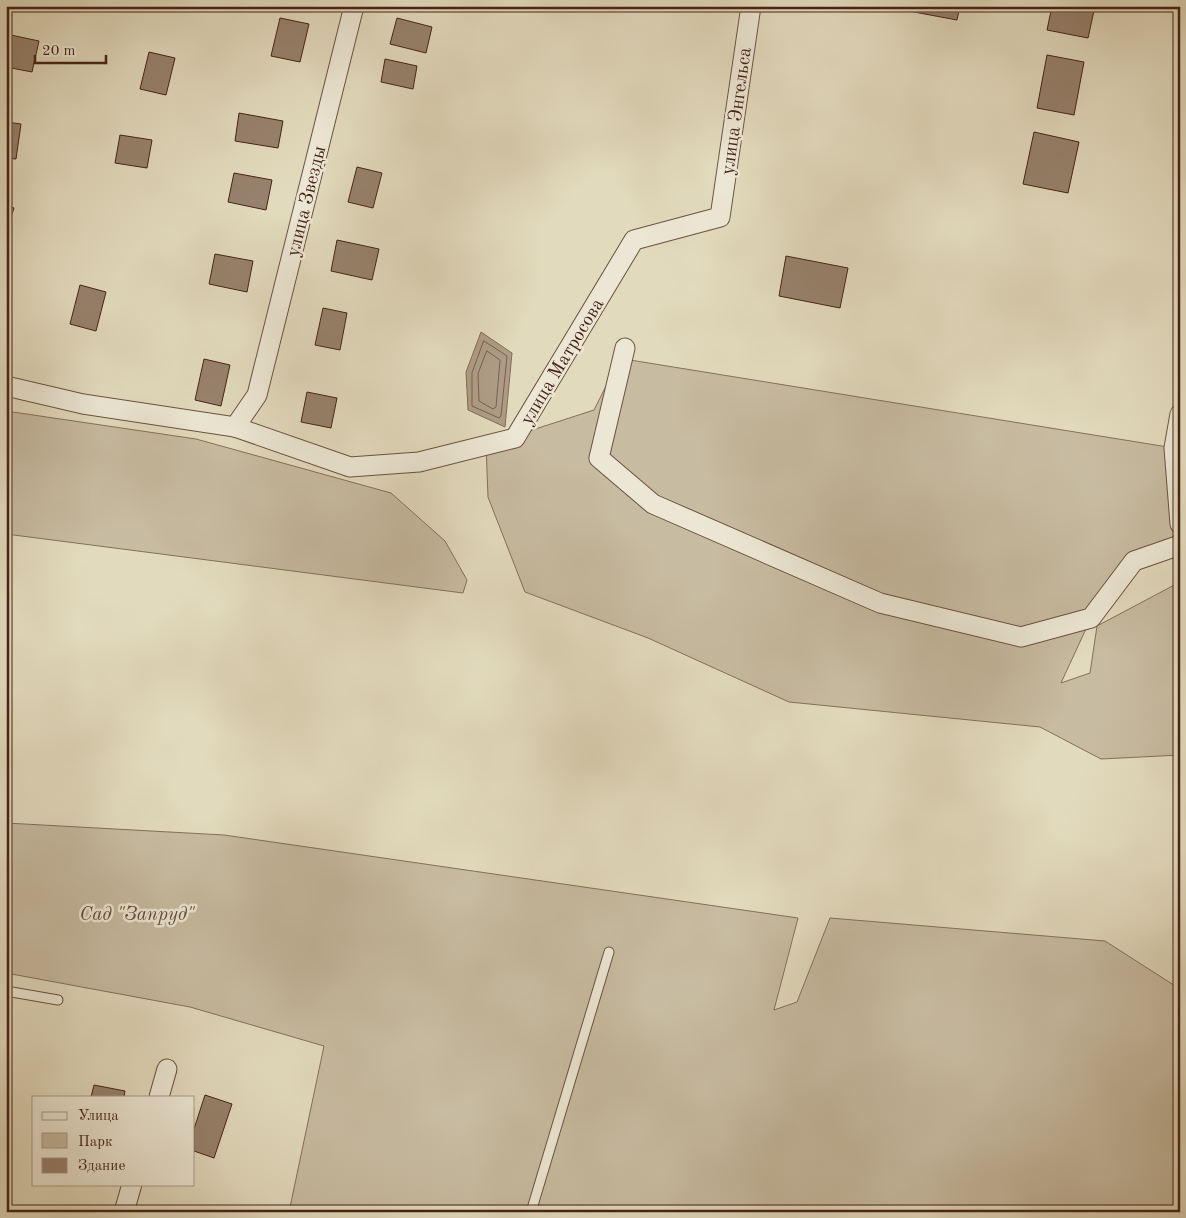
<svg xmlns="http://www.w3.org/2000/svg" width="1186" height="1218" font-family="'Old Standard TT',serif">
<rect width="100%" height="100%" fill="#e2dabd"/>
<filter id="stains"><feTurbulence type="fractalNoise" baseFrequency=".004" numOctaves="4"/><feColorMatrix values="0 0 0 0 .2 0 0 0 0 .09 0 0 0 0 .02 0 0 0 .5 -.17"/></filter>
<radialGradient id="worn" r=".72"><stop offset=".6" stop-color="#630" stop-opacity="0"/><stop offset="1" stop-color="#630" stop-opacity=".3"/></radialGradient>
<g fill="#c7bba1" stroke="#866f5c">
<polygon points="625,348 630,360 1174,448 1180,545 1134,561 1091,618 1061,683 1090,673 1097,626 1180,582 1180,755 1101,759 1040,727 789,702 648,638 525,592 488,497 486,445 594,410"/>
<polygon points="6,411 196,439 391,493 445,541 467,580 463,593 6,534"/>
<polygon points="6,823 224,835 798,918 774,1010 797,1002 830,918 1105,941 1180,989 1180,1212 289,1212 324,1046 190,1007 6,973"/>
</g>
<polygon fill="#ad9c85" stroke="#846c59" points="481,332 512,353 505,427 468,410 466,372"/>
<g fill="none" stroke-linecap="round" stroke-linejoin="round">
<g stroke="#7a604e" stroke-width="1">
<polygon points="484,341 507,356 501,416 499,418 472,406 472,373"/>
<polygon points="487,351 500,360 496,407 493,409 479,401 478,374"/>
</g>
</g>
<g fill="#97826d" stroke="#462317">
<polygon points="882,6 960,6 957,20"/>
<polygon points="1052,6 1095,6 1088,38 1047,30"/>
<polygon points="280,18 309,24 300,62 271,56"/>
<polygon points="397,18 432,27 426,53 390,44"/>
<polygon points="11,35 39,41 32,72 6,67"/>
<polygon points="149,52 175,58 166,95 140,89"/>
<polygon points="1047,55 1084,62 1074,115 1037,108"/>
<polygon points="385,59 417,66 413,89 381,82"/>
<polygon points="239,113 283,121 278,148 235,141"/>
<polygon points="6,122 21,124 16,159 6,158"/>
<polygon points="1034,132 1079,142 1068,193 1023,184"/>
<polygon points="120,135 152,140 147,168 115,163"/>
<polygon points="357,167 382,173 373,208 348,202"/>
<polygon points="234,173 272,180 266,210 228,202"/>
<polygon points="6,205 14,208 6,232"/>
<polygon points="337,240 379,249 372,280 331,271"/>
<polygon points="215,254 253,261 247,292 209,284"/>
<polygon points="786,256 848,268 840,308 779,296"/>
<polygon points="80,285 106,292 96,331 70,324"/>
<polygon points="323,308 347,313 340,350 315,345"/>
<polygon points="204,359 230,365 221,406 195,400"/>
<polygon points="307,392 337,398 331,428 301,422"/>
<polygon points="94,1085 125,1091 124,1097 91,1097"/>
<polygon points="205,1095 232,1104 214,1158 194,1151 194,1129"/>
</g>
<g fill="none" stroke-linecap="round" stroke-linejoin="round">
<defs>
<g id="lane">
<polyline points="6,991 58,1000"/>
<polyline points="531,1212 609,952"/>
</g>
<g id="street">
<polyline points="625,348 599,458 653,504 880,603 1021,637 1091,618 1134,561 1180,545"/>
<polyline points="6,386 83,404 235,427 257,395 354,6"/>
<polyline points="1180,414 1174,448 1180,524"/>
<polyline points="235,427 350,467 419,462 515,438 634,240 720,217 751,6"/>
<polyline points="159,1097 167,1069"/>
<polyline points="124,1212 132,1184"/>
</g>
</defs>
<use href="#lane" stroke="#6d5140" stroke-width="11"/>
<use href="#street" stroke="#6d5140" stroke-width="21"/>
<use href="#lane" stroke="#ece7d4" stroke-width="9"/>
<use href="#street" stroke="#ece7d4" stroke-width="19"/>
</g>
<g text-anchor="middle" stroke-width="5" stroke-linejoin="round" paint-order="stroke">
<g font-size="19" fill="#462317" stroke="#ece7d4">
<text transform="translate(735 111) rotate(-82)" y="7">улица Энгельса</text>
<text transform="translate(305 201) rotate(-76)" y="7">улица Звезды</text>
<text transform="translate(561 361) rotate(-59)" y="7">улица Матросова</text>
</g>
<g font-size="19" font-style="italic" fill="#66493a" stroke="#ece7d4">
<text x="137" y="920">Сад "Запруд"</text>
</g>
</g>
<rect width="1186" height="1218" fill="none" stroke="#e2dabd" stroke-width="25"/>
<rect x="8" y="8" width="1171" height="1203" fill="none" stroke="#462317" stroke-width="2.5"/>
<rect x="12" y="12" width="1161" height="1193" fill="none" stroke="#462317"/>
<rect x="32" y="1096" width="162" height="90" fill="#ece7d4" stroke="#aa9988"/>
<rect x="42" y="1112" width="25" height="8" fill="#ece7d4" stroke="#aa9988"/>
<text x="78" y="1120" font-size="15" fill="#462317">Улица</text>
<rect x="42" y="1133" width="25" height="15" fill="#c7bba1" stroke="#aa9988"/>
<text x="78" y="1146" font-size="15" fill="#462317">Парк</text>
<rect x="42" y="1158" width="25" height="15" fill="#97826d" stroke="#aa9988"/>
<text x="78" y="1170" font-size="15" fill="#462317">Здание</text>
<path d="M35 55v8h71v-8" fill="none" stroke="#462317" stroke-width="2.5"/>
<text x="42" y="55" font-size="15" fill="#462317" stroke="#ece7d4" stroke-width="4" paint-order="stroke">20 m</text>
<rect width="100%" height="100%" filter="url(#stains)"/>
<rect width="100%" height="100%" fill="url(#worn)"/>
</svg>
